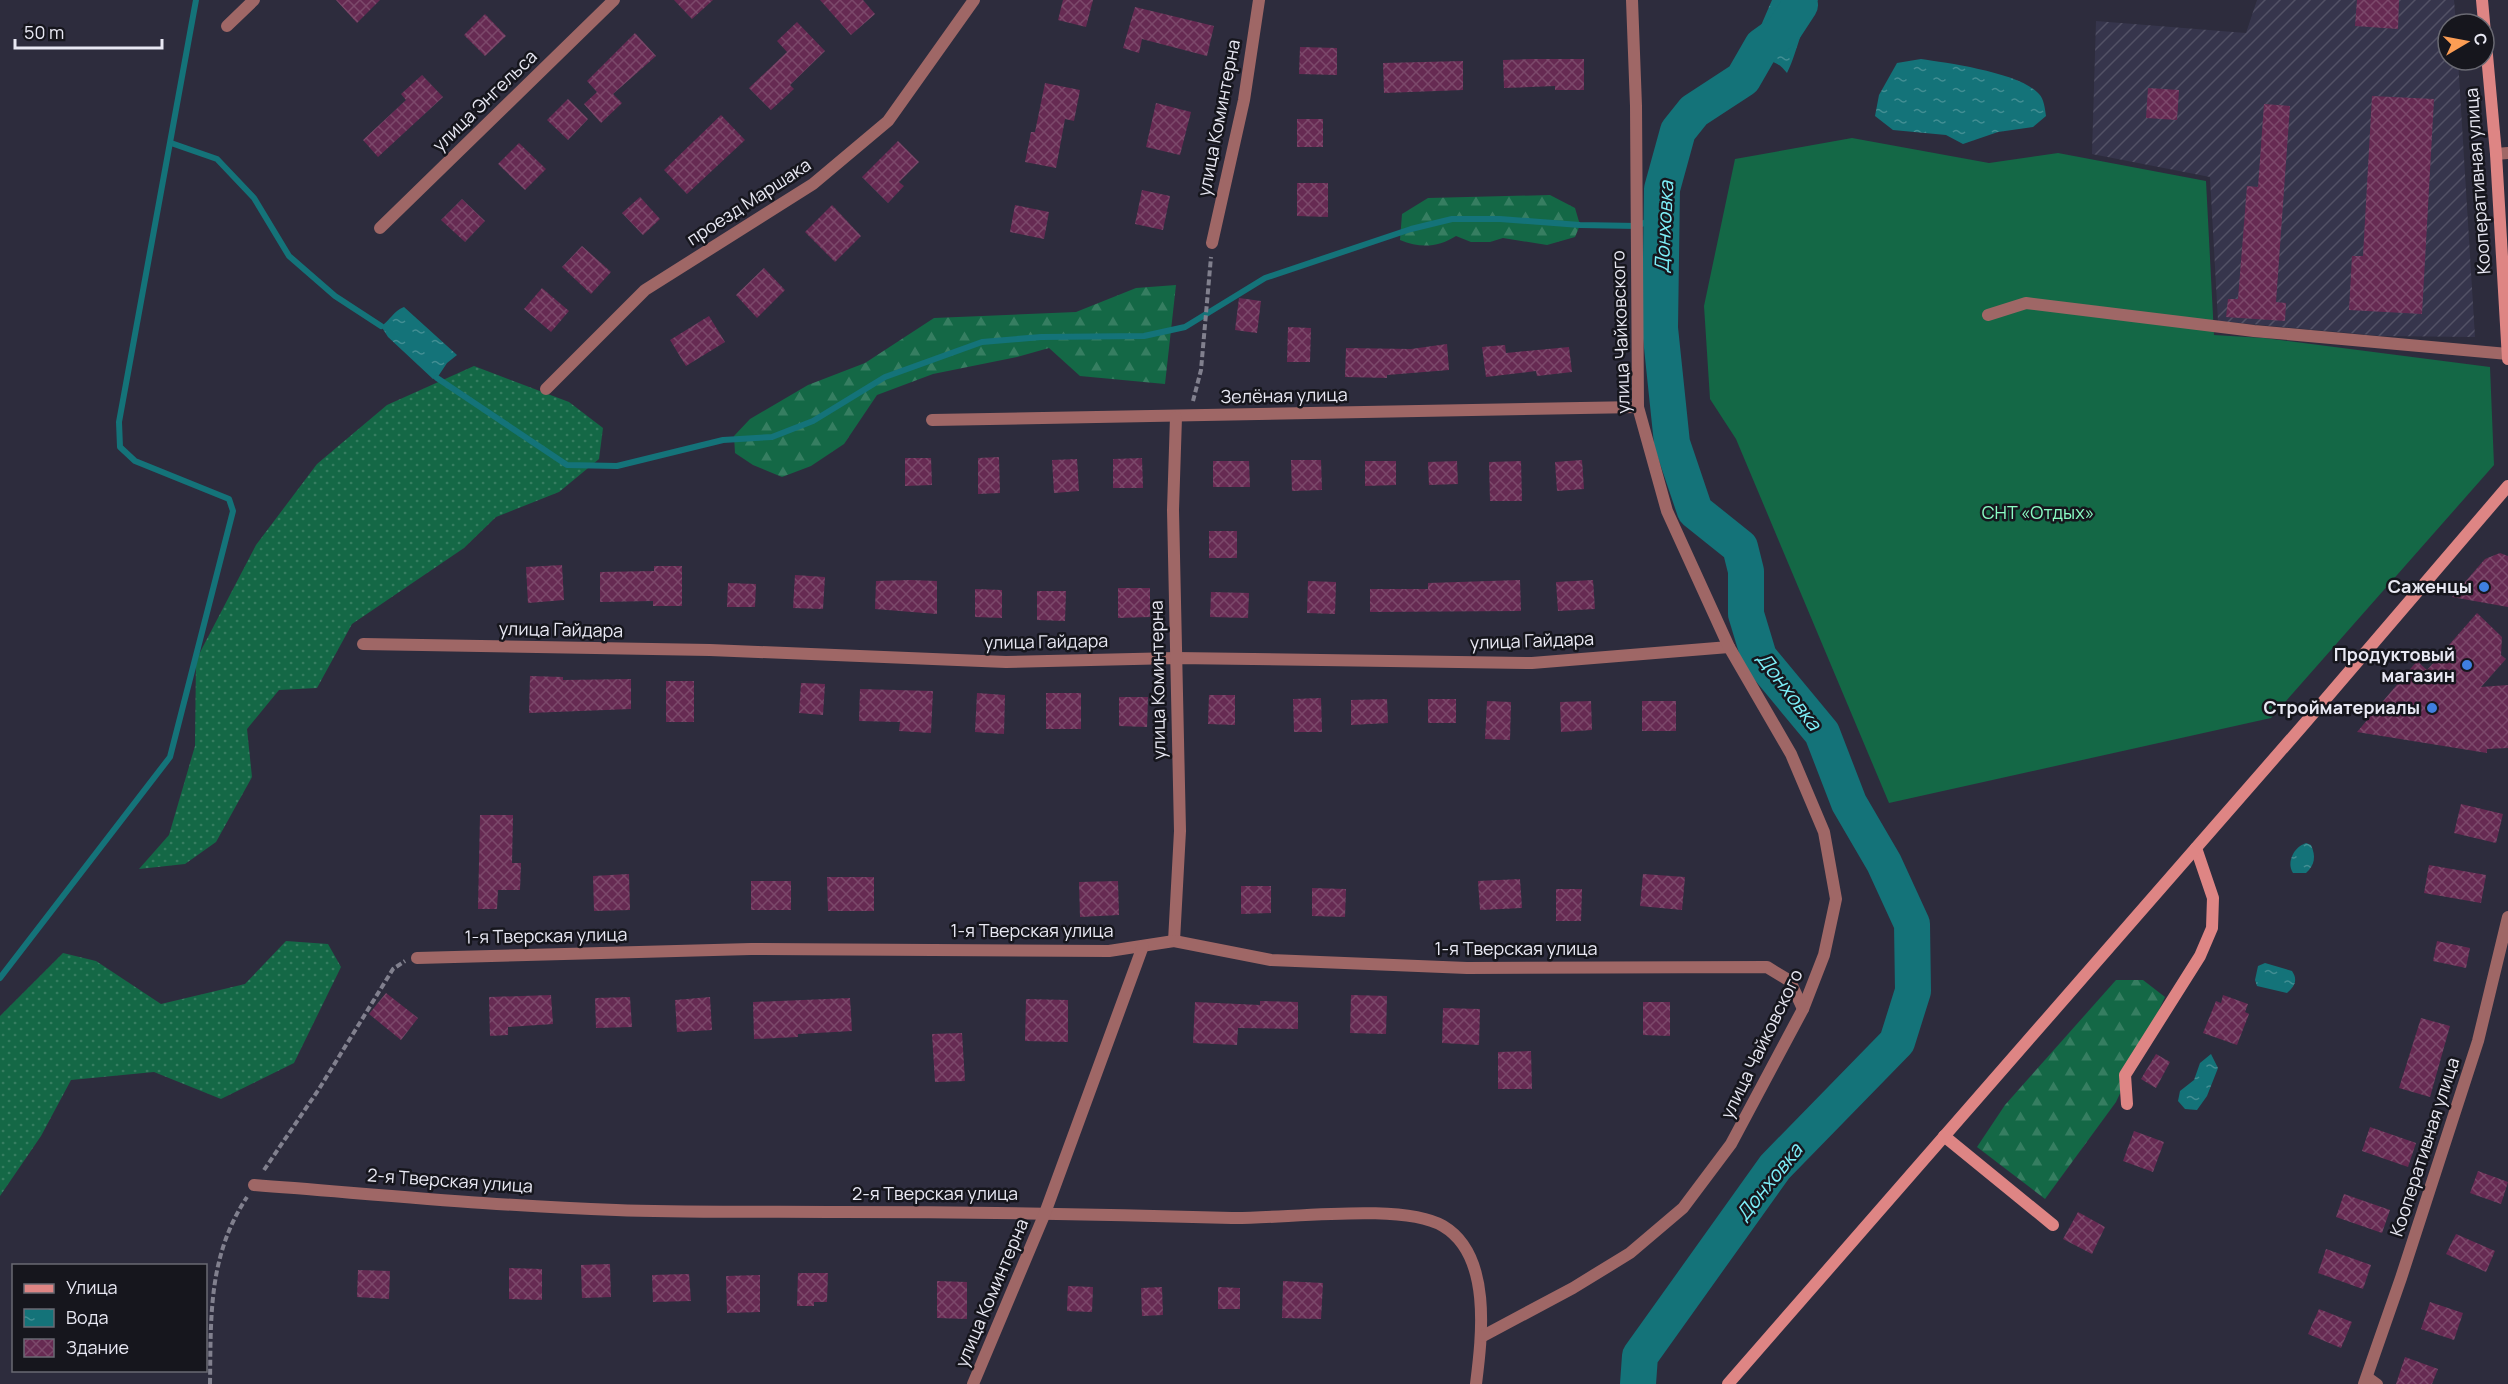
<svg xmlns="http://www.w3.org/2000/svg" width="2508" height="1384" font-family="Manrope,sans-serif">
<defs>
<pattern id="industrial-furrows" width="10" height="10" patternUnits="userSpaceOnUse" patternTransform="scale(1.5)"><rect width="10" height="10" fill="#36354c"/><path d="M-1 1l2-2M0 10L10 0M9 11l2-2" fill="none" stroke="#535266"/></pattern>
<pattern id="grass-dots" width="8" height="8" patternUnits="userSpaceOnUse" patternTransform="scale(1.5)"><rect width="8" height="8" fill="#146846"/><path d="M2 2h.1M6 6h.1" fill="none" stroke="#367e61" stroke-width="1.8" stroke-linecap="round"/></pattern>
<pattern id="forest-firs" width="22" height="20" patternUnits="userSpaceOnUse" patternTransform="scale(1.5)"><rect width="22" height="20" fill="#146846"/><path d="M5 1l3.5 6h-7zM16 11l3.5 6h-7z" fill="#367e61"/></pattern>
<pattern id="water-ripples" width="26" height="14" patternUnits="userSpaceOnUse" patternTransform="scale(1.5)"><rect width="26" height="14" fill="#147379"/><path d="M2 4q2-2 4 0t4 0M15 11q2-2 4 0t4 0" fill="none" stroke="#428e93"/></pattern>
<pattern id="building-cross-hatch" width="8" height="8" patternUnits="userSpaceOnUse" patternTransform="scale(1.5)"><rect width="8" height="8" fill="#662a52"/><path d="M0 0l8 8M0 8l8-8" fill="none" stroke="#7c496b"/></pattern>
</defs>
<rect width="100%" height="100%" fill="#2d2c3d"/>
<polygon fill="url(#industrial-furrows)" points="2257,0 2454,0 2456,24 2448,24 2448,60 2458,60 2475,337 2381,336 2218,321 2210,177 2092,154 2096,21 2246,33"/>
<g fill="url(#grass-dots)">
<polygon points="474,366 569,402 603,428 599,459 559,492 496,517 464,548 352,624 317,688 279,690 247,729 252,777 216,842 185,864 139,869 169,835 195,746 196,660 256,545 317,464 387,405"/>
<polygon points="286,941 328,944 341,967 294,1063 221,1099 154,1072 71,1080 41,1136 0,1196 0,1016 63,953 96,961 161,1004 245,984"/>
</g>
<g fill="url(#forest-firs)">
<path d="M1550 195 1575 208 1580 225 1575 237 1547 245 1503 238 1490 242H1471L1456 236C1437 248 1420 248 1400 240L1402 214 1428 198Z"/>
<polygon points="1176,285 1165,384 1080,376 1049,348 1017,357 933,374 877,395 844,444 811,466 782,477 753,465 735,453 734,436 750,419 808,385 865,363 934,318 1076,312 1136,288"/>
<polygon points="2116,980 2143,980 2165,997 2116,1102 2045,1199 1977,1147 2005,1105"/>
</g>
<polygon fill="#146846" points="1852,138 1989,163 2058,153 2206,181 2214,335 2264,338 2490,367 2494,465 2271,718 1889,803 1736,439 1710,399 1704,306 1735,159"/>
<g fill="url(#water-ripples)">
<path d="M1772 0H1818C1801 22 1799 49 1787 73 1776 59 1769 60 1753 63L1750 51Z"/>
<path d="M1921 59C1949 63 2021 73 2039 94 2044 99 2045 109 2046 116L2033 127 1998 132 1963 144 1946 135 1893 130 1875 116 1879 95 1897 63Z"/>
<path d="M404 307 457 355 447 363 437 378 433 379 388 337 381 326C390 321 393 311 404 307Z"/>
<path d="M2306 843 2311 845C2316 856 2315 865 2306 873H2293C2286 862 2294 847 2306 843Z"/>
<path d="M2265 963 2292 971C2298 980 2295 986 2287 993L2257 986 2255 980 2258 966Z"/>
<polygon points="2211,1054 2218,1068 2207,1096 2197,1110 2185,1109 2178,1101 2180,1091 2194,1080 2200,1063"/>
</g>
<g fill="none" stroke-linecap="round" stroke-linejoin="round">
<g stroke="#147379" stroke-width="6">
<polyline points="171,143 217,159 254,198 289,256 335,296 381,326"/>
<polyline points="437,378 567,465 617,466 723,440 772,437 813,421 885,377 982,342 1041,337 1144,336 1185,327 1265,278 1411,229 1452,219 1500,219 1580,225 1637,226 1651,220 1662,189"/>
<polyline points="0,978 170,757 233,511 229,499 135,461 120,447 119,422 196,0"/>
</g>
<polyline stroke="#147379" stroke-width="36" points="1638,1384 1640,1356 1775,1167 1897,1042 1913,991 1912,924 1884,863 1849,803 1822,733 1759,657 1746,614 1746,571 1740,547 1695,511 1672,443 1660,328 1662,189 1678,131 1694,111 1743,79 1762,46 1783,31 1800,5 1799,0"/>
</g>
<g fill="url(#building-cross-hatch)">
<polygon points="336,0 380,0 357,23"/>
<polygon points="674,0 713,0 692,19"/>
<polygon points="820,0 863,0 875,14 851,35"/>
<polygon points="1063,0 1093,0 1086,27 1058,20"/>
<polygon points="2357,0 2399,0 2398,29 2355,26"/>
<polygon points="1135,7 1214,26 1207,56 1142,39 1139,53 1123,48"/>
<polygon points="485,14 506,36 485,56 464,35"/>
<polygon points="797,22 825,51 790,85 794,89 771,110 749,88 787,52 777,41"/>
<polygon points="635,33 656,56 613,94 622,103 601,123 584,104 597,92 587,81"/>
<polygon points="1300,47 1337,48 1337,75 1299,74"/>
<polygon points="1530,59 1584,59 1584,90 1555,90 1555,86 1504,88 1503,60"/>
<polygon points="1463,61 1463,90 1384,93 1383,63"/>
<polygon points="422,75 443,97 378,157 363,140 406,100 401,94"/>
<polygon points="1045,83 1080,90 1074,121 1065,119 1056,168 1025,162 1031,132 1035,132"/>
<polygon points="2148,88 2179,90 2177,120 2146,118"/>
<polygon points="2372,96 2434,99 2422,314 2349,310 2352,256 2363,256"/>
<polygon points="568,99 588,119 568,140 547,120"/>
<polygon points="1156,103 1191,112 1180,155 1146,147"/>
<polygon points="2264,104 2290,106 2276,302 2286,303 2285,321 2226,317 2228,299 2238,299 2247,186 2258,187"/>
<polygon points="721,115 745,140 687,194 664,170"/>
<rect x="1297" y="119" width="26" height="28"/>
<polygon points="898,141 919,162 899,182 904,186 888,203 862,177"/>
<polygon points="519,143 546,169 525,190 498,164"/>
<polygon points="1297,183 1328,183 1328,217 1297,216"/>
<polygon points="1142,190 1170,196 1163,230 1135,224"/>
<polygon points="640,197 660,219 643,235 622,213"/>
<polygon points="462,199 485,221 465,242 441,220"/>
<polygon points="832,205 861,236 835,262 805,232"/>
<polygon points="1015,205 1049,212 1044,239 1010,232"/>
<polygon points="582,246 611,272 591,294 562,267"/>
<polygon points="764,268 785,290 757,318 736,295"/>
<polygon points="542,288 569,311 551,332 524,309"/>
<polygon points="1239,298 1261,301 1257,333 1235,330"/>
<polygon points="709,316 725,342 686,366 670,340"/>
<polygon points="1288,327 1311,328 1310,362 1287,362"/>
<polygon points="1447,344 1449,370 1387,375 1387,378 1345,377 1346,348 1411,349"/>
<polygon points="1505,345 1506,353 1569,347 1572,372 1537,376 1536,371 1486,377 1482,347"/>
<polygon points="999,457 1000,493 978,494 978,458"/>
<polygon points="905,458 931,458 932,485 905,486"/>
<polygon points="1142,458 1143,488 1113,488 1113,459"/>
<polygon points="1077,459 1079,491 1054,493 1052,460"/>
<polygon points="1291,460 1321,460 1322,490 1292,491"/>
<polygon points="1582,460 1584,489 1557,491 1555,462"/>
<polygon points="1213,461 1249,461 1250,487 1213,487"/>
<polygon points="1365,461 1396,461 1396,485 1365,486"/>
<polygon points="1457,461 1458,484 1429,485 1428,462"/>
<polygon points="1521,461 1522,501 1490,501 1489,462"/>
<rect x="1209" y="531" width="28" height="27"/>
<polygon points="2500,553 2508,556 2508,607 2452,597 2485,559"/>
<polygon points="562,565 564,600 528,603 526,567"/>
<polygon points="654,566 682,566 682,606 653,606 653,601 600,602 600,572 654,571"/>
<polygon points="795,575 825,577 823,609 793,608"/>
<polygon points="910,580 937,581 937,614 875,609 876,581"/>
<polygon points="1520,580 1521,611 1370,612 1370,589 1428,589 1428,583"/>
<polygon points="1593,580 1595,609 1558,611 1556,582"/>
<polygon points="1308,581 1336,582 1335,614 1307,613"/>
<polygon points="728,583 756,584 755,607 727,607"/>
<polygon points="1118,588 1150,588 1150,617 1118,618"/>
<polygon points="975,589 1002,590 1002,618 975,617"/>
<polygon points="1037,591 1066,591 1065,621 1037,620"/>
<polygon points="1211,592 1249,593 1248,618 1210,617"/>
<polygon points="2477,613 2502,637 2501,655 2506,659 2481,687 2508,685 2508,748 2487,749 2487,753 2357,732 2417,661 2427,670"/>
<polygon points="530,676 563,677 563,680 631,679 631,709 529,713"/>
<rect x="666" y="681" width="28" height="41"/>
<polygon points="801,683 825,684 823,715 799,713"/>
<polygon points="860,689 933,691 931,733 899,731 900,722 859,721"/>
<polygon points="977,693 1005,695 1004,734 975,732"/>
<rect x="1046" y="693" width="35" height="36"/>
<polygon points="1209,695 1235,695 1235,725 1208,724"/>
<polygon points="1119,697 1148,697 1147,727 1119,726"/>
<polygon points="1321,698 1322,732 1294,732 1293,699"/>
<polygon points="1387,699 1388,723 1351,725 1351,700"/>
<rect x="1428" y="699" width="28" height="24"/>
<polygon points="1487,701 1511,702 1510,740 1485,739"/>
<polygon points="1591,701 1592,730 1561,732 1560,702"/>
<rect x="1642" y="701" width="34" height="30"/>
<polygon points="2461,804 2503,814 2496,843 2454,833"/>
<polygon points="480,815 513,815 512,863 521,863 520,890 498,890 497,909 478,909"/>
<polygon points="2429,865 2486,875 2481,903 2424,893"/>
<polygon points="629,874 630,910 594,911 593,876"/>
<polygon points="1643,874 1685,877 1682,910 1640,906"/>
<polygon points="827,877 874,877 874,911 828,911"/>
<polygon points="1520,879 1522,908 1480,910 1478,881"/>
<rect x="751" y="881" width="40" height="29"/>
<polygon points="1118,881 1119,915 1080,917 1079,882"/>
<polygon points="1241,886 1271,886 1271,913 1241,914"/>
<polygon points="1312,888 1346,889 1345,917 1312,916"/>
<polygon points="1556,889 1582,889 1581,921 1556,921"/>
<polygon points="2437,941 2470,948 2466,968 2433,961"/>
<polygon points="386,993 418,1018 401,1040 369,1014"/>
<polygon points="551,995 553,1024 508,1027 508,1035 490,1036 489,997"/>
<polygon points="1351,995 1387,996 1386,1034 1350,1033"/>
<polygon points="2223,995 2248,1004 2245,1012 2249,1014 2237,1045 2203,1033 2216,1001 2221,1003"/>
<polygon points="630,997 632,1027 596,1028 595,998"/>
<polygon points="710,997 712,1030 677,1032 675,1000"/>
<polygon points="850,998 852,1031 798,1034 798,1037 754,1039 753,1002"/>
<polygon points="1026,999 1068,1000 1068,1042 1025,1041"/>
<polygon points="1260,1001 1298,1002 1298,1029 1238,1028 1237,1045 1193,1043 1195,1002 1260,1005"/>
<polygon points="1643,1002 1670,1002 1670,1036 1643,1035"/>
<polygon points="1443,1008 1480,1009 1479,1045 1442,1043"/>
<polygon points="2421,1018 2450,1026 2430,1097 2399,1088"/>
<polygon points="962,1033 965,1081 935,1082 932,1034"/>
<polygon points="1531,1051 1532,1089 1498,1089 1498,1052"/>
<polygon points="2156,1054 2170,1062 2156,1088 2141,1079"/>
<polygon points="2370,1127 2416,1143 2408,1167 2362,1151"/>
<polygon points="2134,1131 2164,1142 2153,1172 2123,1161"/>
<polygon points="2478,1171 2508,1182 2501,1204 2470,1193"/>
<polygon points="2344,1194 2390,1210 2382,1233 2336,1217"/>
<polygon points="2078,1212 2105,1227 2092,1254 2063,1239"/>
<polygon points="2456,1234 2495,1251 2486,1272 2446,1254"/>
<polygon points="2326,1249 2371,1265 2363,1289 2318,1273"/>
<polygon points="610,1264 611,1297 582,1298 581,1265"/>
<polygon points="509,1268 542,1269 542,1300 509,1299"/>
<polygon points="358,1270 390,1271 389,1299 357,1297"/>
<polygon points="798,1273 828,1273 827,1302 814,1302 814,1306 797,1306"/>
<polygon points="689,1274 691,1301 653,1302 652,1275"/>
<polygon points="760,1275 760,1312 727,1313 726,1276"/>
<polygon points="937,1281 967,1282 967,1319 937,1318"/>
<polygon points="1283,1281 1323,1283 1321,1319 1282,1318"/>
<polygon points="1068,1286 1093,1287 1092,1312 1067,1311"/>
<polygon points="1162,1287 1163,1315 1142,1316 1141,1288"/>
<polygon points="1218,1287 1240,1288 1240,1309 1218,1309"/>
<polygon points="2430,1302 2463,1313 2454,1340 2421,1329"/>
<polygon points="2319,1309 2352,1322 2341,1348 2308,1334"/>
<polygon points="2405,1357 2438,1369 2432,1384 2396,1384"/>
</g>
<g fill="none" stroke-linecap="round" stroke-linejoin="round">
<g stroke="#81808e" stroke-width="4" stroke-dasharray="6 3" stroke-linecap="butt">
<polyline points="1193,401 1201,370 1211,257"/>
<polyline points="264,1170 319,1089 393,969 405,961"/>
<path d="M210 1384C211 1316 208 1256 247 1197"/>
</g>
<polyline stroke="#9f6766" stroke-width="10" points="2367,1376 2378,1384"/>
<g stroke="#9f6766" stroke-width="12">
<polyline points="227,26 254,0"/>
<polyline points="2496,154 2508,153"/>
<polyline points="380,228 614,0"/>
<polyline points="1212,243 1244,100 1259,0"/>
<polyline points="1988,315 2026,303 2254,331 2508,354"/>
<polyline points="546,389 645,290 813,184 888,121 974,0"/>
<polyline points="932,420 1638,407"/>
<polyline points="363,644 710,650 1006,662 1176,658 1532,663 1729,647"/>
<polyline points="1174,941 1180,831 1173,510 1176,417"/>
<polyline points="417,958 751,949 1109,951 1174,941 1271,960 1467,968 1767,967 1790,981 1803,1009"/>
<path d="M254 1185C374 1194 495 1206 616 1210 691 1213 767 1211 842 1212 972 1212 1102 1214 1232 1218 1284 1219 1402 1202 1443 1226 1492 1255 1482 1336 1476 1384"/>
<polyline points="1483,1336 1573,1288 1630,1253 1683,1208 1731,1144 1803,1009 1824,955 1836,899 1824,832 1791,754 1729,647 1667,511 1638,407 1636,106 1632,0"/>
<polyline points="973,1384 1045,1213 1143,946"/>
<polyline points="2364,1384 2401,1278 2478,1041 2508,917"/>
</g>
<g stroke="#de8584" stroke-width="12">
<polyline points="2482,0 2496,154 2508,359"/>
<polyline points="2127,1104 2125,1075 2200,956 2212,928 2213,898 2196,848"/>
<polyline points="1944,1136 2053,1225"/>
<polyline points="1728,1384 2305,723 2508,486"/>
</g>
</g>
<g fill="#3f7fe0" stroke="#16161d" stroke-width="2">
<circle cx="2484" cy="587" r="6"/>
<circle cx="2467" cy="665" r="6"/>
<circle cx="2432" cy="708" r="6"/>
</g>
<g text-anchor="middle" stroke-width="5" stroke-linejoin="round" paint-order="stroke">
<g font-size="18" fill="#e8e8f3" stroke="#16161d">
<text transform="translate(485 101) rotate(-44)" y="6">улица Энгельса</text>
<text transform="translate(1219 118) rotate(-79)" y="6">улица Коминтерна</text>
<text transform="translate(2478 181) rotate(-94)" y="6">Кооперативная улица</text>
<text transform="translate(749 202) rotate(-33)" y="6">проезд Маршака</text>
<text transform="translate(1621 332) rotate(-92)" y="6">улица Чайковского</text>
<text transform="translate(1284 396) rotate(-1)" y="6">Зелёная улица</text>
<text transform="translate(561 630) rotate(1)" y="6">улица Гайдара</text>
<text transform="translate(1532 641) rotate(-2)" y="6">улица Гайдара</text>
<text transform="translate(1046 642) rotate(-1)" y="6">улица Гайдара</text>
<text transform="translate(1158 680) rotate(-91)" y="6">улица Коминтерна</text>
<text x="1032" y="937">1-я Тверская улица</text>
<text transform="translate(546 936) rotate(-1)" y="6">1-я Тверская улица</text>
<text x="1516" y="955">1-я Тверская улица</text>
<text transform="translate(1762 1044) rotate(-64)" y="6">улица Чайковского</text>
<text transform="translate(2425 1147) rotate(-72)" y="6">Кооперативная улица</text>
<text transform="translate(450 1181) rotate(4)" y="6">2-я Тверская улица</text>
<text x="935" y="1200">2-я Тверская улица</text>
<text transform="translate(992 1293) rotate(-67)" y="6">улица Коминтерна</text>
</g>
<g font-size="18" fill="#8bfdc5" stroke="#16161d">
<text x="2038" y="519">СНТ «Отдых»</text>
</g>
<g font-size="18" font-weight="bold" fill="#e8e8f3" stroke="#16161d" text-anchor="end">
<text x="2472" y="593">Саженцы</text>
<text x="2455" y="661">Продуктовый<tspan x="2455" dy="21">магазин</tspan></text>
<text x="2420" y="714">Стройматериалы</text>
</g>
<g font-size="20" font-style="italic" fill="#7ef0f9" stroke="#16161d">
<text transform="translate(1664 227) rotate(-87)" y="7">Донховка</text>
<text transform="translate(1789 691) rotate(53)" y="7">Донховка</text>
<text transform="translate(1769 1182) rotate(-51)" y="7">Донховка</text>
</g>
</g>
<rect x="12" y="1264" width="195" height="108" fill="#16161d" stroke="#6a6a73" stroke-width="1.5"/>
<rect x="24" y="1284" width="30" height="9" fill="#de8584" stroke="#6a6a73" stroke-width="1.5"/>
<text x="66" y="1294" font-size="18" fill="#e8e8f3">Улица</text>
<rect x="24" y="1309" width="30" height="18" fill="url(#water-ripples)" stroke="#6a6a73" stroke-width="1.5"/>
<text x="66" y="1324" font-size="18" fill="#e8e8f3">Вода</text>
<rect x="24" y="1339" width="30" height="18" fill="url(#building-cross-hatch)" stroke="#6a6a73" stroke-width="1.5"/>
<text x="66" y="1354" font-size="18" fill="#e8e8f3">Здание</text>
<g transform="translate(2466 42) rotate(80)"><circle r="28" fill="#16161d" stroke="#6a6a73" stroke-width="1.5"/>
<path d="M0-4.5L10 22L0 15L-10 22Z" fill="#fc9d54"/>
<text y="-9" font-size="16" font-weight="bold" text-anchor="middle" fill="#e8e8f3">С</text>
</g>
<path d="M15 39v9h147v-9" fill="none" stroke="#e8e8f3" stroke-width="3"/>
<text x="24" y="39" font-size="18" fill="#e8e8f3" stroke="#16161d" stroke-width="4.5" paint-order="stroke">50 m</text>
</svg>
